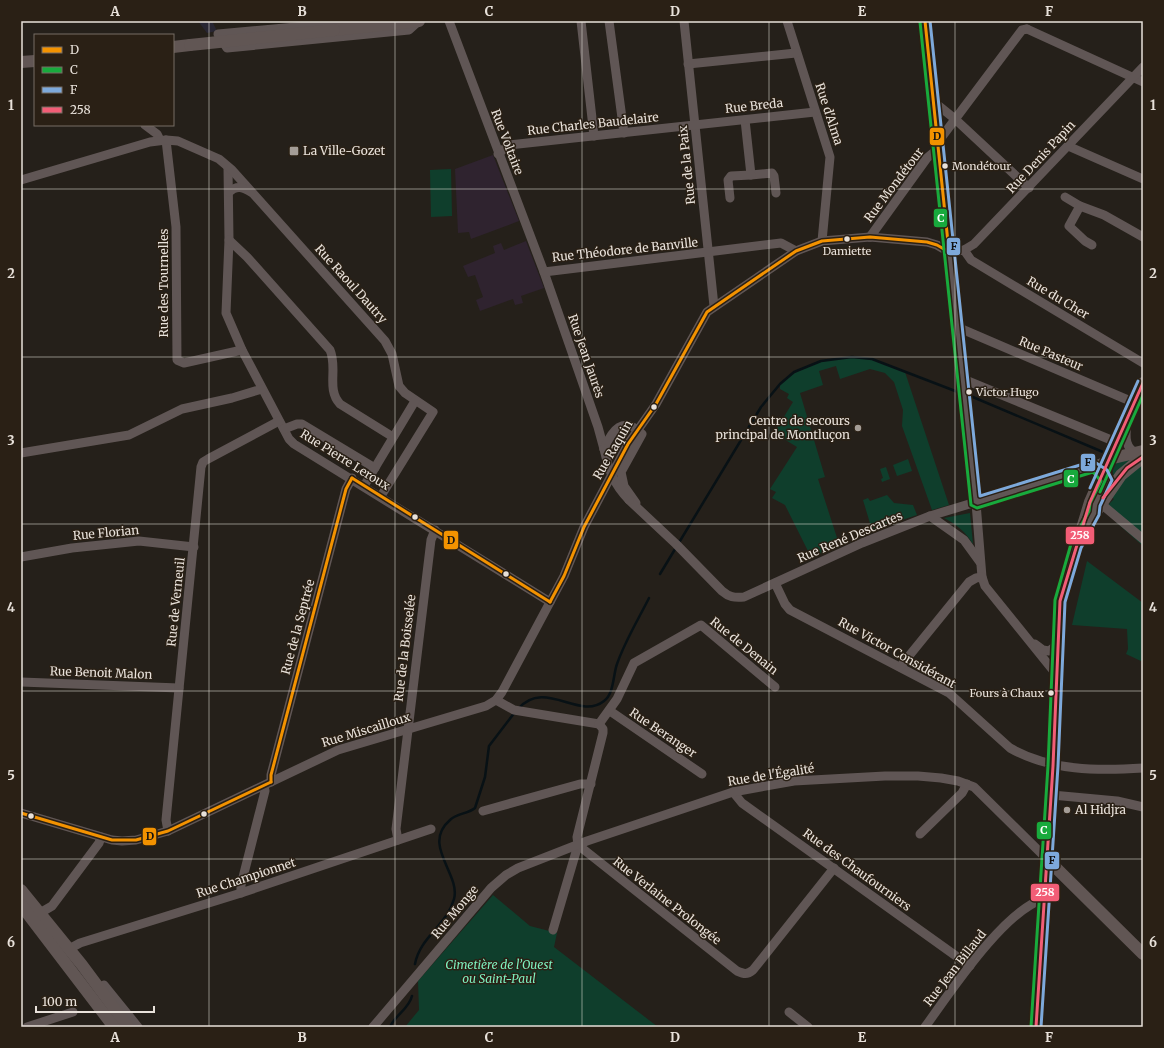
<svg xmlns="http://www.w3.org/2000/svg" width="1164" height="1048" font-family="Merriweather,serif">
<rect width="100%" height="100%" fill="#25201a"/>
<polygon fill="#282633" points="198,21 212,21 217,31 207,33"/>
<g fill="#2f232f">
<polygon points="493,155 519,221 471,239 469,232 458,233 455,169"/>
<polygon points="526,241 544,288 521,296 523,303 515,305 513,299 480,311 476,300 483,297 475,275 468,277 463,266 495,253 493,246 501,243 504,250"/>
</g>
<g fill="#0f3e2c">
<polygon points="451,169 452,216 431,217 430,170"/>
<path d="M852 357 872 359 905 372 949 505 932 510 902 426 903 410 894 382 885 373 870 369 840 379 836 366 819 371 823 385 800 393 825 477 818 479 840 547 811 557 785 505 772 498 776 492 770 489 797 447 774 433 793 402 787 398 789 394 780 389V384C805 363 821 361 852 357Z"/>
<polygon points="1136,456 1114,478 1112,468 1115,463"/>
<polygon points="908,459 912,471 897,476 893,465"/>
<polygon points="1135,465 1143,465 1143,546 1117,523 1108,505 1114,499 1108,494"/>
<polygon points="886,467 890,479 882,482 881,479 883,478 880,469"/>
<polygon points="887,495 894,503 913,505 917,515 872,530 863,500 868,498 870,501"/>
<path d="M970 513 973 544C965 532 958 525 944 518Z"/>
<polygon points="1087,561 1143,603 1143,662 1126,654 1128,649 1127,629 1072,625"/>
<polygon points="493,895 530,926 557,933 554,947 658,1027 405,1027 419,1010 418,981"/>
</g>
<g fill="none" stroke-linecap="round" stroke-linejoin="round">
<g stroke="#081115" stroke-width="2.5">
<polyline points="968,395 1103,452"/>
<polyline points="660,574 761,407 780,384 794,372 821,361 852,357 872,359 963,394"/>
<path d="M518 709C545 678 579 721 604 701 614 694 613 675 617 664 625 641 638 620 649 598"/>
<path d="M415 964C420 937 447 925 454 899 461 874 421 845 450 820 457 813 468 814 475 808L485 777 489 746 515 712"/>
<path d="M390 1027C395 1015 409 1009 412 996"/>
</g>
<g stroke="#605655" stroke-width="9">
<polyline points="362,21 218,34 227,48 409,30 419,21"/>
<polyline points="449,21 544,272 598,427 604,449"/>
<polyline points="581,21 594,136"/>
<polyline points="609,21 624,133"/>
<polyline points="684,21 714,306"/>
<polyline points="787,21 830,157 822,241"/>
<polyline points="925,21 976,503 982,577 985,586 1056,674"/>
<polyline points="1027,29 1143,82"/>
<polyline points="688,64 796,53"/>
<polyline points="934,102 955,119 1029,188"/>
<polyline points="745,120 751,175 772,173 774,176 776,193"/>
<polyline points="145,125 157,134 160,140"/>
<polyline points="166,140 176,227 177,360 184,363 242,350"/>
<polyline points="938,142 1022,30 1027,29"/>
<polyline points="1068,146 1143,179"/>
<polyline points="498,154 509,145 815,112"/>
<polyline points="228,168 229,240 226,313 242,350 289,439 294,444 550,602"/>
<polyline points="21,180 150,142 166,140 178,141 219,159 232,170 385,341 392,354 399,386 405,393 433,412 381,496"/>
<path d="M229 192C237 185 242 187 251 192"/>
<polyline points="1065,197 1080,206"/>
<polyline points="730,198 728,180 731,176 751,175"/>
<polyline points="870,237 927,158 933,153 939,151"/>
<path d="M229 240 247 257 330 350C338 368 326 389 340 404L393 437"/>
<polyline points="1092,245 1085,241 1069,226 1080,206 1104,215 1143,237"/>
<polyline points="964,250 971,260 1143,363"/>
<polyline points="949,252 964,250 974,244 1143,67"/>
<polyline points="544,272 781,243 796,251"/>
<polyline points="957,327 1135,403"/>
<polyline points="963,379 1116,442"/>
<path d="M1127 425C1125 437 1125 449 1138 454"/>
<polyline points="284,429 297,424 302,424 375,468"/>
<path d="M604 449C612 430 623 415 642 434L621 472 624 486 636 503"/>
<polyline points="21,453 129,435 182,409 232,398 262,389"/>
<polyline points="364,486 415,401"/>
<path d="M629 500 676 544 722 591C729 597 734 598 744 597L862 543 930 516 1094 466 1109 459"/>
<polyline points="1097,502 1107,481 1102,471"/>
<polyline points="1100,503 1143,539"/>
<polyline points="930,516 964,540 980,562"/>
<polyline points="21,557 72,548 139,541 194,547"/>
<path d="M775 583 785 604 790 610 949 693 1010 748C1050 771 1098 771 1143 768"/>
<polyline points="1035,644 1043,650 1049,651 1058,644"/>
<polyline points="900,667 969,582 976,578 982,577"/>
<polyline points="21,682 179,688"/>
<polyline points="496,700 514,710 599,724"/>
<polyline points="610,711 702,774"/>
<polyline points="599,724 617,699 634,663 701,625 775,687"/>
<polyline points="271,782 271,775 346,489 352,478"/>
<polyline points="733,792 742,803 970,966"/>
<polyline points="1052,795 1117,801 1143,807"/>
<polyline points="483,811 580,784 591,784"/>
<polyline points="21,813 112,840 122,841 136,840 168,831 338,750 486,706 496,700 502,692 564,576 584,527 628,444 656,404 707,312 796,251 822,241 870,237 927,242 937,245 949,252"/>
<polyline points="168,831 166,820 201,467 203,462 208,459 279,421"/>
<polyline points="920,834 962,793 967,784"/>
<polyline points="398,840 396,829 431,540 435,530"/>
<path d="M578 845 737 971C744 974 747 975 753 970L834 868"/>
<polyline points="241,893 241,885 265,791 264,786"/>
<polyline points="40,913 52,906 99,843 101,837"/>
<polyline points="553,930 578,845 577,837 603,733 603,729 599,724"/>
<polyline points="69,949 80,943 241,893 431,829"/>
<polyline points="104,985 138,1027"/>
<polyline points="789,1012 808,1027"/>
<polyline points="27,1027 73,1012"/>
<polyline points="373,1027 491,888 506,875 518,868 587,841 733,792 794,781 885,776 918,776 941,778 958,781 974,787 1048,860"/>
<path d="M925 1027C949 994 1006 907 1045 899"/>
</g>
<g stroke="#615654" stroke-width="12">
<polyline points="334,30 419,21"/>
<polyline points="173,47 190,45"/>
<polyline points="21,62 35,61"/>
<polyline points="1109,459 1143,451"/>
<polyline points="1089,522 1121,475 1143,457"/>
<polyline points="1048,860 1143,954"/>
<polyline points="21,890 82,965 128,1027"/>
<polyline points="21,905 114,1027"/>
<polyline points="1036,1027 1053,766 1060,601 1090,502 1143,383"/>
</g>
<path stroke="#605655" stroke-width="9" d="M604 449C609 471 613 483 629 500"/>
<polyline stroke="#615654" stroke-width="12" points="190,45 334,30"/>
<defs>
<g id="bus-1">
<polyline points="925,21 949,252"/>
<polyline points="352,478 550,602"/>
<polyline points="550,602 564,576 584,527 628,444 656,404 707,312 796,251 822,241 870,237 927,242 937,245 949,252"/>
<polyline points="271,782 271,775 346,489 352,478"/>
<polyline points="21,813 112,840 136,840 168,831 271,782"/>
</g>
<g id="bus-2">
<polyline points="920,22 971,505 977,508 1093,472 1101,481 1090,503 1089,511 1071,544 1055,600 1048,766 1031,1027"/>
<polyline points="1100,492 1143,395"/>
</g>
<g id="bus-3">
<polyline points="930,21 980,496 1093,461 1107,470 1112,480 1100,506 1099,515 1081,548 1065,602 1058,766 1041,1027"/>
<polyline points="1090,488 1138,381"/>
</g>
<g id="bus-4">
<polyline points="1103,498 1127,468 1143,457"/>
<polyline points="1036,1027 1053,766 1060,601 1090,502 1143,383"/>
</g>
</defs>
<use href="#bus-1" stroke="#2a2015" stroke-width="6"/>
<use href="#bus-2" stroke="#2a2015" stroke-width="6"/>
<use href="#bus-3" stroke="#2a2015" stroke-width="6"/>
<use href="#bus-4" stroke="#2a2015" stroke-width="6"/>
<use href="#bus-1" stroke="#f39200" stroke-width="3"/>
<use href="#bus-2" stroke="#18aa3d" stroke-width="3"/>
<use href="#bus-3" stroke="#7da9db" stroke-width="3"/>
<use href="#bus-4" stroke="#f25d76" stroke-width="3"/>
</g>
<path fill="none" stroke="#e8e1da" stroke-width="1" stroke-opacity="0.55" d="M209 21V1027M395 21V1027M582 21V1027M769 21V1027M955 21V1027M21 189H1143M21 357H1143M21 524H1143M21 691H1143M21 859H1143"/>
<g fill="#a49d97" stroke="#2a2015" stroke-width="1.5">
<rect x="289" y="146" width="10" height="10" rx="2"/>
<circle cx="858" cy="428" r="4"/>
<circle cx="1067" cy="810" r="4"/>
</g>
<g fill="#e8e1da" stroke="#2a2015" stroke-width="1.5">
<circle cx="945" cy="166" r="3.5"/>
<circle cx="847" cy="239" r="3.5"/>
<circle cx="969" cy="392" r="3.5"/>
<circle cx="654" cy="407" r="3.5"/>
<circle cx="415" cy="517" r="3.5"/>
<circle cx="506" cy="574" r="3.5"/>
<circle cx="1051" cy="693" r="3.5"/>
<circle cx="204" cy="814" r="3.5"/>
<circle cx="31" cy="816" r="3.5"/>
</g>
<g text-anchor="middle" stroke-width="3" stroke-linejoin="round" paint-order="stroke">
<g font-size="11" fill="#e8e1da" stroke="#2a2015" text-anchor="start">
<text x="952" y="170">Mondétour</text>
<text x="847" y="255" text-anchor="middle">Damiette</text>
<text x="976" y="396">Victor Hugo</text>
<text x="1044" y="697" text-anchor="end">Fours à Chaux</text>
</g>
<g font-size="12" fill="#e8e1da" stroke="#2a2015">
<text transform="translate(754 106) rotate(-6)" y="4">Rue Breda</text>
<text transform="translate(829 114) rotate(72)" y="4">Rue d'Alma</text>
<text transform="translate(593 124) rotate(-6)" y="4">Rue Charles Baudelaire</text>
<text transform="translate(507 142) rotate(69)" y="4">Rue Voltaire</text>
<text transform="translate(1041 157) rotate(-47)" y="4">Rue Denis Papin</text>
<text transform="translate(687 165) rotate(-96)" y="4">Rue de la Paix</text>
<text transform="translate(894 185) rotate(-53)" y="4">Rue Mondétour</text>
<text transform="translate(625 250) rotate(-6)" y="4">Rue Théodore de Banville</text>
<text transform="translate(164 283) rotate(-90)" y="4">Rue des Tournelles</text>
<text transform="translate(351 284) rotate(48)" y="4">Rue Raoul Dautry</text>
<text transform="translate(1058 298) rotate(31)" y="4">Rue du Cher</text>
<text transform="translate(1051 354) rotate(23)" y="4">Rue Pasteur</text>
<text transform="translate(586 356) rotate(71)" y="4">Rue Jean Jaurès</text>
<text transform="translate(613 450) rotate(-60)" y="4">Rue Raquin</text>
<text transform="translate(345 460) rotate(32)" y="4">Rue Pierre Leroux</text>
<text transform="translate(106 533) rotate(-5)" y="4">Rue Florian</text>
<text transform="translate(850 537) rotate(-23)" y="4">Rue René Descartes</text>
<text transform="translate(176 602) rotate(-84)" y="4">Rue de Verneuil</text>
<text transform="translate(298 627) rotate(-75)" y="4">Rue de la Septrée</text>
<text transform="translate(744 646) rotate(39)" y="4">Rue de Denain</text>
<text transform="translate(405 648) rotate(-83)" y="4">Rue de la Boisselée</text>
<text transform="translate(897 653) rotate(29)" y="4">Rue Victor Considérant</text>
<text transform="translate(101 673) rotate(2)" y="4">Rue Benoit Malon</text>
<text transform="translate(366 730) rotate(-17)" y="4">Rue Miscailloux</text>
<text transform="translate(663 733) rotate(34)" y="4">Rue Beranger</text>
<text transform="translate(771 775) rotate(-9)" y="4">Rue de l'Égalité</text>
<text transform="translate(857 870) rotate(36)" y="4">Rue des Chaufourniers</text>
<text transform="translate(246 878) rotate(-18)" y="4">Rue Championnet</text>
<text transform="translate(667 901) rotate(38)" y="4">Rue Verlaine Prolongée</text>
<text transform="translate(455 912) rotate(-50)" y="4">Rue Monge</text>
<text transform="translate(955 968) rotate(-52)" y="4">Rue Jean Billaud</text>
</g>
<g font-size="12" fill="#e8e1da" stroke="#2a2015" text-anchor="start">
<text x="303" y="155">La Ville-Gozet</text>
<text x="850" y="425" text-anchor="end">Centre de secours<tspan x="850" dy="14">principal de Montluçon</tspan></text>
<text x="1075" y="814">Al Hidjra</text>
</g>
<g font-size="12" font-style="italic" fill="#7df0bf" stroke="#2a2015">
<text x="499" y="969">Cimetière de l’Ouest<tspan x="499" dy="14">ou Saint-Paul</tspan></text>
</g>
</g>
<g stroke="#2a2015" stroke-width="1.5">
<rect x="929" y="127" width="16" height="19" rx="4" fill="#f39200"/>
<rect x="933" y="208" width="15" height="20" rx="4" fill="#18aa3d"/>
<rect x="946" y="237" width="15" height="19" rx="4" fill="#7da9db"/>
<rect x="1080" y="453" width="16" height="19" rx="4" fill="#7da9db"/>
<rect x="1063" y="469" width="16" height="19" rx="4" fill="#18aa3d"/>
<rect x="1065" y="526" width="30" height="19" rx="4" fill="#f25d76"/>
<rect x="443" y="530" width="16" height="20" rx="4" fill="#f39200"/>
<rect x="1036" y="821" width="16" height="19" rx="4" fill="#18aa3d"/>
<rect x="142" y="827" width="15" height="19" rx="4" fill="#f39200"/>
<rect x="1044" y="851" width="16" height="19" rx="4" fill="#7da9db"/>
<rect x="1030" y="883" width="30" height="19" rx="4" fill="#f25d76"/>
</g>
<g font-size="11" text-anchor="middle" font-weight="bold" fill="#fff">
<text x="941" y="222">C</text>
<text x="1071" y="483">C</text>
<text x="1080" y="539">258</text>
<text x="1044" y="834">C</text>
<text x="1045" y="896">258</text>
</g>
<g font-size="11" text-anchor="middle" font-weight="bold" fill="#111">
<text x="937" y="140">D</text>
<text x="954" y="250">F</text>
<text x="1088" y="466">F</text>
<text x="451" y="544">D</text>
<text x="150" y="840">D</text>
<text x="1052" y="864">F</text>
</g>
<rect width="1164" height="1048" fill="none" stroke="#2a2015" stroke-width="44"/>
<rect x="34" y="34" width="140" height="92" fill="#2a2015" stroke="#766d64"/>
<rect x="42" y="47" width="20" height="6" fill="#f39200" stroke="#766d64"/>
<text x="70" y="54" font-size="12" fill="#e8e1da">D</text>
<rect x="42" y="67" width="20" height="6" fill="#18aa3d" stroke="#766d64"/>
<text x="70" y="74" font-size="12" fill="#e8e1da">C</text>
<rect x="42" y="87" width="20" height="6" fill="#7da9db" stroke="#766d64"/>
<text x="70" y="94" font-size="12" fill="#e8e1da">F</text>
<rect x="42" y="107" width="20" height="6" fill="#f25d76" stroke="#766d64"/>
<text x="70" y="114" font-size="12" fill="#e8e1da">258</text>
<path d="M36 1006v6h118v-6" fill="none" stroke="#e8e1da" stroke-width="2"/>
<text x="42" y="1006" font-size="12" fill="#e8e1da" stroke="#2a2015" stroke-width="3" paint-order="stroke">100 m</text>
<rect x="22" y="22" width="1120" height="1004" fill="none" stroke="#e8e1da" stroke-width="1.5"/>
<g font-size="13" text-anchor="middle" font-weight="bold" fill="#e8e1da">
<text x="115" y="16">A</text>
<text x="302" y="16">B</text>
<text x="489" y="16">C</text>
<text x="675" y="16">D</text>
<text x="862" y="16">E</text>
<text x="1049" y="16">F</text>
<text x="11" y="110">1</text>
<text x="1153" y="110">1</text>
<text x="11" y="278">2</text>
<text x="1153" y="278">2</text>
<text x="11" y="445">3</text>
<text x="1153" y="445">3</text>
<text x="11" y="612">4</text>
<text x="1153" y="612">4</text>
<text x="11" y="780">5</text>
<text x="1153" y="780">5</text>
<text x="11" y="947">6</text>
<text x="1153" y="947">6</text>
<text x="115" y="1042">A</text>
<text x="302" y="1042">B</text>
<text x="489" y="1042">C</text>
<text x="675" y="1042">D</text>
<text x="862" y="1042">E</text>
<text x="1049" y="1042">F</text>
</g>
</svg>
